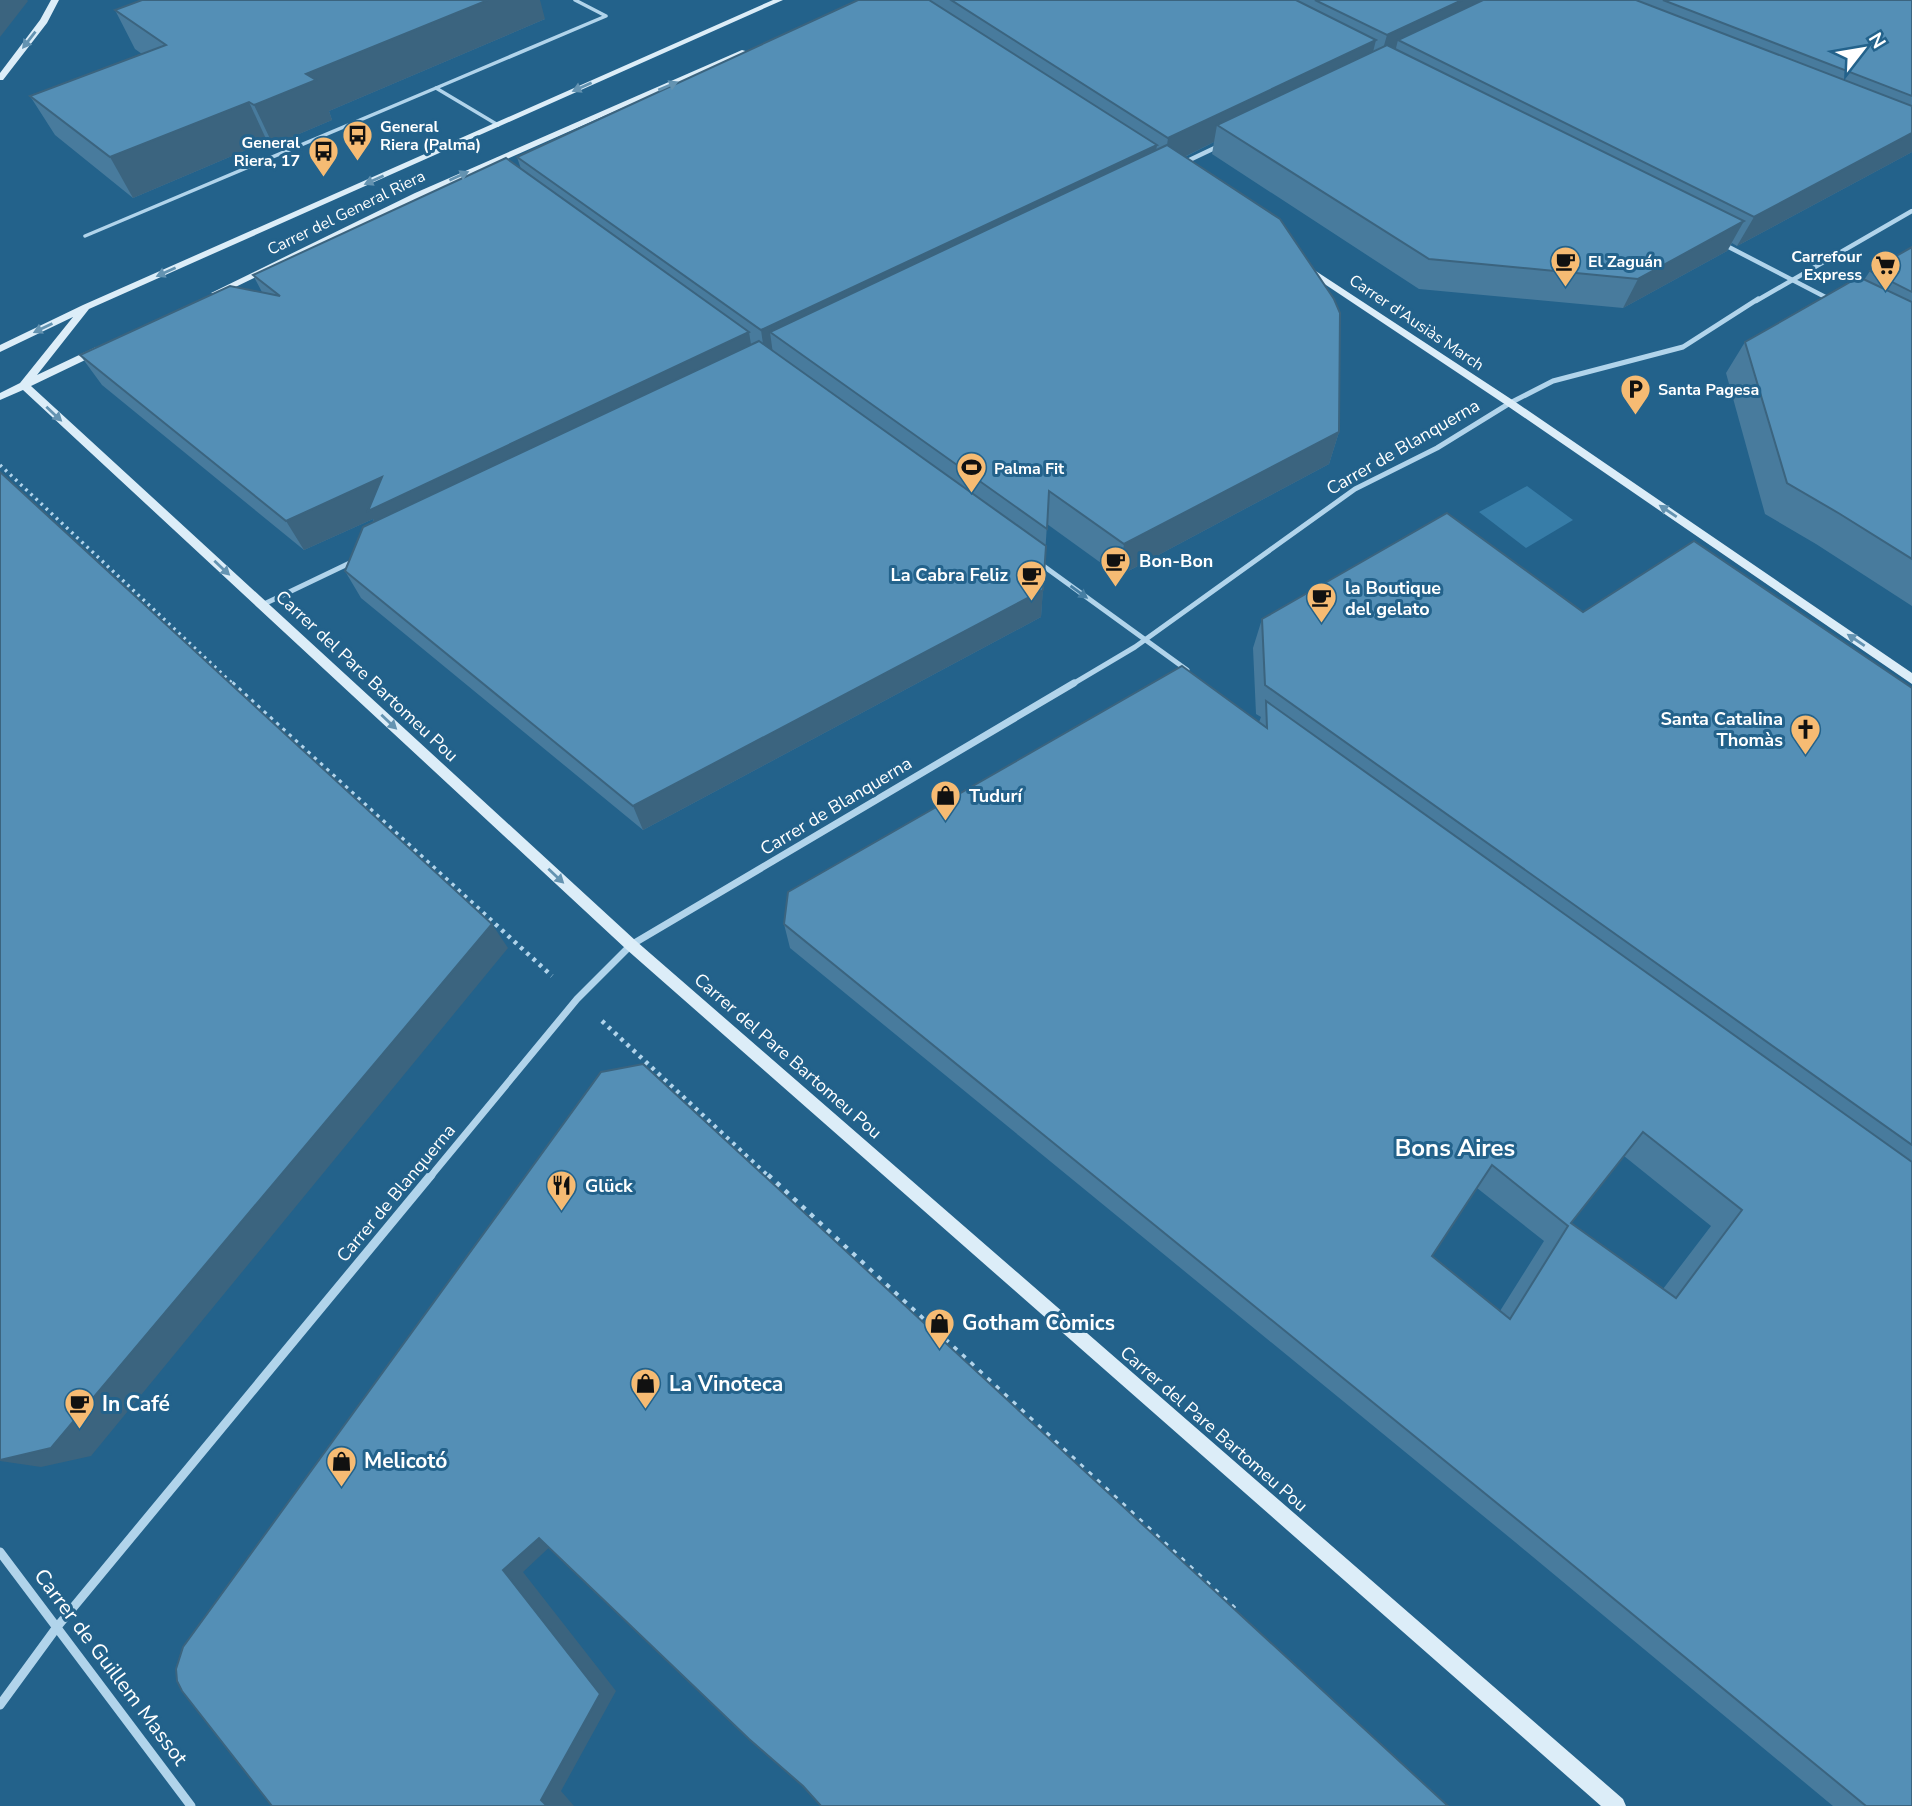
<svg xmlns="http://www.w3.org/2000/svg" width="1912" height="1806" font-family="'Nunito Sans',sans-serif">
<rect width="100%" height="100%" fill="#23628b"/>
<polygon fill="#377da8" points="1527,486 1573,520 1526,548 1479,512"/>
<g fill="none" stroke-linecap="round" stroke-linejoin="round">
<polyline stroke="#b1d4eb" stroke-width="3.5" stroke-dasharray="2.5 4.5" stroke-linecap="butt" points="0,465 234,685"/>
<g stroke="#b1d4eb" stroke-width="4.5" stroke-dasharray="3.5 5" stroke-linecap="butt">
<polyline points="232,683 552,976"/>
<polyline points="602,1021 769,1177"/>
</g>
<polyline stroke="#b1d4eb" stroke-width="5" stroke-dasharray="4.5 7" stroke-linecap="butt" points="768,1175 1237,1611"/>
<g stroke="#b1d4eb" stroke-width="3.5">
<polyline points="498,125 436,88 606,16 575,0"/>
<polyline points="85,236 436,88"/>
</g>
<g stroke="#b1d4eb" stroke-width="4.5">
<polyline points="1181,164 1221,145"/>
<polyline points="1723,244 1833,301"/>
<polyline points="1756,301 1912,211"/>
</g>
<g stroke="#b1d4eb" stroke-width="5">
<polyline points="1830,299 1834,301"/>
<polyline points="1038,562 1187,670"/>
<polyline points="262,605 356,560"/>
<polyline points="1071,685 1135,647 1355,489 1437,448 1510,403 1553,381 1683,347 1758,299"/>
</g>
<polyline stroke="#b1d4eb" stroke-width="7" points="430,1177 577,999 631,945 1074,683"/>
<g stroke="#b1d4eb" stroke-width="9">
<polyline points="0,1552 191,1806"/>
<polyline points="0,1705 57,1627 431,1175"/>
</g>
<g fill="#dcedf8" fill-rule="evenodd">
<polygon points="51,0 59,0 47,23 3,80 0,80 0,73 40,20"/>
<polygon points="773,0 783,0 89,309 37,375 96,347 104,347 104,351 31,386 636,941 1623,1799 1626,1806 1601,1806 626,949 23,390 0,400 0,393 20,383 73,317 0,352 0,345 83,305"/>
<polygon points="742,50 749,52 421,197 219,295 211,293 415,193"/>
<polygon points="1302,262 1514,401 1912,673 1912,684 1506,405 1299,267 1297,265"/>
</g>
</g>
<g fill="#487b9d" fill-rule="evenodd">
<polygon points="858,0 1912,0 1912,152 1737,246 1732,243 1727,251 1623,308 1419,289 1212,154 1214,142 1185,157 1339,432 1329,464 1119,576 1047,524 1041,617 643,830 361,598 345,571 374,522 373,519 304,550 102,385 80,355 262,292 253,275 521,169 517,157"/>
<polygon points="115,10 545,19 329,111 332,120 273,145 267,141 133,198 55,135 30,96 142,54 135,49"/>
<polygon points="1912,247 1912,606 1816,544 1765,514 1726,373 1745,342 1864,280 1870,271"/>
<path d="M1583 612 1912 688V1806H1833L1515 1542 790 948 784 924 1259 722 1261 717 1256 714 1253 648 1262 619ZM1624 1156 1711 1226 1663 1289 1571 1223ZM1477 1188 1544 1241 1500 1311 1432 1256Z"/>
</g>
<g fill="#3b647f">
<polygon points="0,0 27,0 28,1 0,37"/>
<polygon points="488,0 540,0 545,19 329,111 332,120 273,145 254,105 306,74"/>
<polygon points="1462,0 1512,0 1398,40 1394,56 1379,63 1387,35"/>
<polygon points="1376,40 1369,68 1217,125 1214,142 1164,167 1168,138"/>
<polygon points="249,102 267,141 133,198 110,157"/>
<polygon points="1912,133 1912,152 1737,246 1754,217"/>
<polygon points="1157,145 1153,172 770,332 773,354 765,358 761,330"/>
<polygon points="1744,221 1727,251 1623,308 1638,279"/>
<polygon points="749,332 754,363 384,540 373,519 304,550 286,521 382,477"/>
<polygon points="1339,432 1329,464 1119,576 1124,544"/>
<polygon points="1043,590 1041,617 643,830 633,806"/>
<polygon points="492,924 508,948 91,1456 41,1467 0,1461"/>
<polygon points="539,1538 556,1541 523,1572 616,1691 561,1791 574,1806 547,1806 541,1800 503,1570"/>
</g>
<g fill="#548fb6" stroke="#3b647f" stroke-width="2" fill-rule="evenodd">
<polygon points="142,0 488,0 306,74 316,80 254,105 249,102 110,157 30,96 166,45 115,10"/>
<polygon points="858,0 929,0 1157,145 761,330 517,157"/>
<polygon points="951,0 1296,0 1376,40 1168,138"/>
<polygon points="1315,0 1462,0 1387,35"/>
<polygon points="1483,0 1636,0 1912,106 1912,133 1754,217 1398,40"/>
<polygon points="1663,0 1912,0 1912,96"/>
<polygon points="1387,45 1744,221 1638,279 1429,259 1217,125"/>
<polygon points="1167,145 1280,219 1334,299 1340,313 1339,432 1124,544 1049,491 1047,529 770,332"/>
<polygon points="506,158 749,332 368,511 382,477 286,521 80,355 230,286 280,296 253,275"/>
<polygon points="1912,247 1912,292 1870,271"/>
<polygon points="1859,277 1912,302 1912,559 1840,514 1787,483 1745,342"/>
<polygon points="759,341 1046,546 1043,590 633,806 345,571 363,527"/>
<polygon points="0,472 492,924 51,1448 0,1460"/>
<polygon points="1447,513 1583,612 1694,541 1912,688 1912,1145 1265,685 1262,619"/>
<path d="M1182 666 1267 728 1266 701 1912 1162V1806H1866L1541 1539 784 924 788 892ZM1643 1132 1742 1210 1676 1298 1571 1223ZM1492 1165 1568 1226 1510 1319 1432 1256Z"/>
<polygon points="643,1064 1448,1806 821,1806 803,1786 749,1739 539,1538 503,1570 600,1694 541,1800 547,1806 272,1806 182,1691 177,1681 176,1669 183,1647 601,1072"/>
</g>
<defs><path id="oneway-solid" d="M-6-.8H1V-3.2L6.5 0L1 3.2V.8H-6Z" transform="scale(1.75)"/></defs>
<g fill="#6493b1">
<use href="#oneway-solid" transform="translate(29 40) rotate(128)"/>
<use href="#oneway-solid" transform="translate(668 86) rotate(-23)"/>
<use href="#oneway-solid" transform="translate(582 87) rotate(156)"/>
<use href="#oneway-solid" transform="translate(459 176) rotate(-24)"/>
<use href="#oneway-solid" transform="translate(374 180) rotate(156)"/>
<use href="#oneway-solid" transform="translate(166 272) rotate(156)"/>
<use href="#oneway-solid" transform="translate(43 328) rotate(154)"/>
<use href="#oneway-solid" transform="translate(54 414) rotate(43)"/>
<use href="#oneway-solid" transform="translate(1668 511) rotate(-146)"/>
<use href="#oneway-solid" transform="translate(222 568) rotate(43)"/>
<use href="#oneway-solid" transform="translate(1856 640) rotate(-146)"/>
<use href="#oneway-solid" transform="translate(389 722) rotate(43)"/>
<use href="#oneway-solid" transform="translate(556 876) rotate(43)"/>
</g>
<use fill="#467ea3" href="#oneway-solid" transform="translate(1079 592) rotate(36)"/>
<defs>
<symbol id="bus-pin" viewBox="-11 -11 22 30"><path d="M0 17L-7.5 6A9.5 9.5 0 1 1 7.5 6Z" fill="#f6bb73" stroke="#23628b"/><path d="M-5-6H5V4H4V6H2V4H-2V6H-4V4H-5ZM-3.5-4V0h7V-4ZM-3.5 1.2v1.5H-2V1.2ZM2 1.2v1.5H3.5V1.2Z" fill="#111"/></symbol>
<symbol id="cafe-pin" viewBox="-11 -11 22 30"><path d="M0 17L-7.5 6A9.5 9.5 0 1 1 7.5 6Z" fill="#f6bb73" stroke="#23628b"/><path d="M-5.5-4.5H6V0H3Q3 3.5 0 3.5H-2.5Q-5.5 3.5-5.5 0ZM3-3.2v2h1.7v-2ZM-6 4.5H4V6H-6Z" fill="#111"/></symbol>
<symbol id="supermarket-pin" viewBox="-11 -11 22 30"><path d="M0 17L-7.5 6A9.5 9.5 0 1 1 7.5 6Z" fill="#f6bb73" stroke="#23628b"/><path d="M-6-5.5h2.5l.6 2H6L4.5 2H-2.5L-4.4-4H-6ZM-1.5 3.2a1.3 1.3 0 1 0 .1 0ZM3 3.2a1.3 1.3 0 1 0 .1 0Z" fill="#111"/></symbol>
<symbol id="parking-pin" viewBox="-11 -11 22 30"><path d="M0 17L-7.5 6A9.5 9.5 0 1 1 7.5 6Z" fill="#f6bb73" stroke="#23628b"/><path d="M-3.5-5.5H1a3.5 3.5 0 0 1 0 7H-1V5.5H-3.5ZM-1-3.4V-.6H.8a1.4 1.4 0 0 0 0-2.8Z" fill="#111"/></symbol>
<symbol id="stadium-pin" viewBox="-11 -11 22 30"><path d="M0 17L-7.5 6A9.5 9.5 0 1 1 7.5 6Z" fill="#f6bb73" stroke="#23628b"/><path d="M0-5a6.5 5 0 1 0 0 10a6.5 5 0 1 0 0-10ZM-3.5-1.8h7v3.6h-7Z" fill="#111"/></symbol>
<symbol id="church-pin" viewBox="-11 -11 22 30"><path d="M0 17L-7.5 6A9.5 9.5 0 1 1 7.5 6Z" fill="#f6bb73" stroke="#23628b"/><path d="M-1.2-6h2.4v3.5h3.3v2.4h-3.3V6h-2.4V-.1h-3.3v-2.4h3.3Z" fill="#111"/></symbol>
<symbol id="shop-pin" viewBox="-11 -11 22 30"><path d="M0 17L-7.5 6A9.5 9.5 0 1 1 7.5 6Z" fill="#f6bb73" stroke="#23628b"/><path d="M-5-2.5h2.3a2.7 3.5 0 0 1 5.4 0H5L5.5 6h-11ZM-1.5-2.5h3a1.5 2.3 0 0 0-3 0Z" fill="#111"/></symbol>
<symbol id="restaurant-pin" viewBox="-11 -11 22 30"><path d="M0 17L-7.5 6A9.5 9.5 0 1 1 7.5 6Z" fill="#f6bb73" stroke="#23628b"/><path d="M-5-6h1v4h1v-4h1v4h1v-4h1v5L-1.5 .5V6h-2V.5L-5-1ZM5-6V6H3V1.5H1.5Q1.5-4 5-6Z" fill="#111"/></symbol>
</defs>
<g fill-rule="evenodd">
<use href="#bus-pin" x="340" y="118" width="35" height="47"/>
<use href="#bus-pin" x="306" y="134" width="35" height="47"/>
<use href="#cafe-pin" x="1548" y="244" width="35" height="47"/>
<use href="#supermarket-pin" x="1868" y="248" width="35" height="47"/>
<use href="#parking-pin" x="1618" y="372" width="35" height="47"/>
<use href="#stadium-pin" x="954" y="450" width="35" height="47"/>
<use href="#cafe-pin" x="1098" y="544" width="35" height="47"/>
<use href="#cafe-pin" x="1014" y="558" width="35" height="47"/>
<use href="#cafe-pin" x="1304" y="580" width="35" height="47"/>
<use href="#church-pin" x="1788" y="712" width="35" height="47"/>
<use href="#shop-pin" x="928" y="778" width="35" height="47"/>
<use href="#restaurant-pin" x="544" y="1168" width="35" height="47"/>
<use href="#shop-pin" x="922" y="1306" width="35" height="47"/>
<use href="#shop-pin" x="628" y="1366" width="35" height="47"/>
<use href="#cafe-pin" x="62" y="1386" width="35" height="47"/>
<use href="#shop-pin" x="324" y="1444" width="35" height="47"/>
</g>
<g text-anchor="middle" stroke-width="6" stroke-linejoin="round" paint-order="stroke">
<g font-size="16" font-weight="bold" fill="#fff" stroke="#23628b" text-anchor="start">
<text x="380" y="132">General<tspan x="380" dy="18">Riera (Palma)</tspan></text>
<text x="300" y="148" text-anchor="end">General<tspan x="300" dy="18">Riera, 17</tspan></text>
<text x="1862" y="262" text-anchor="end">Carrefour<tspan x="1862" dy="18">Express</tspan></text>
<text x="1588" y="267">El Zaguán</text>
<text x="1658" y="395">Santa Pagesa</text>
<text x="994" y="474">Palma Fit</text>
</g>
<g font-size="16" fill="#fff" stroke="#23628b">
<text transform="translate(346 212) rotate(-26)" y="6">Carrer del General Riera</text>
<text transform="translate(1417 322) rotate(34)" y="6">Carrer d'Ausiàs March</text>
</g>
<g font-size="18" fill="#fff" stroke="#23628b">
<text transform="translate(1403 447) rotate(-30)" y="6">Carrer de Blanquerna</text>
<text transform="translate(367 676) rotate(43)" y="6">Carrer del Pare Bartomeu Pou</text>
<text transform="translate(836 806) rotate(-31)" y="6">Carrer de Blanquerna</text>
<text transform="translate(788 1056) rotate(41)" y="6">Carrer del Pare Bartomeu Pou</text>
<text transform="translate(396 1193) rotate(-50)" y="6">Carrer de Blanquerna</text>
<text transform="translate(1214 1429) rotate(41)" y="6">Carrer del Pare Bartomeu Pou</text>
</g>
<g font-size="18" font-weight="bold" fill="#fff" stroke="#23628b" text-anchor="start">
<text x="1139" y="567">Bon-Bon</text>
<text x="1008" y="581" text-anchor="end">La Cabra Feliz</text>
<text x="1345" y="594">la Boutique<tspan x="1345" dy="21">del gelato</tspan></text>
<text x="1783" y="725" text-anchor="end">Santa Catalina<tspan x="1783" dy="21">Thomàs</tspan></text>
<text x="969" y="802">Tudurí</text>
<text x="585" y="1192">Glück</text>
</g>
<g font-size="21" font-weight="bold" fill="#fff" stroke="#23628b" text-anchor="start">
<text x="962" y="1330">Gotham Còmics</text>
<text x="669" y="1391">La Vinoteca</text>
<text x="102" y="1411">In Café</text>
<text x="364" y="1468">Melicotó</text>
</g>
<g font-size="21" fill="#fff" stroke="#23628b">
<text transform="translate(111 1667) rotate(53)" y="7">Carrer de Guillem Massot</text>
</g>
<g font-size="24" font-weight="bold" fill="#fff" stroke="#23628b">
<text x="1455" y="1156">Bons Aires</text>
</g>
</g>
<g transform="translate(1863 49) rotate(59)" stroke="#23628b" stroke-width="5" paint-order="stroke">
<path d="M0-5L12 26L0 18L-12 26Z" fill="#ffffff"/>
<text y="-10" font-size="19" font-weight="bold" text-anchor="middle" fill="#ffffff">N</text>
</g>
</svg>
